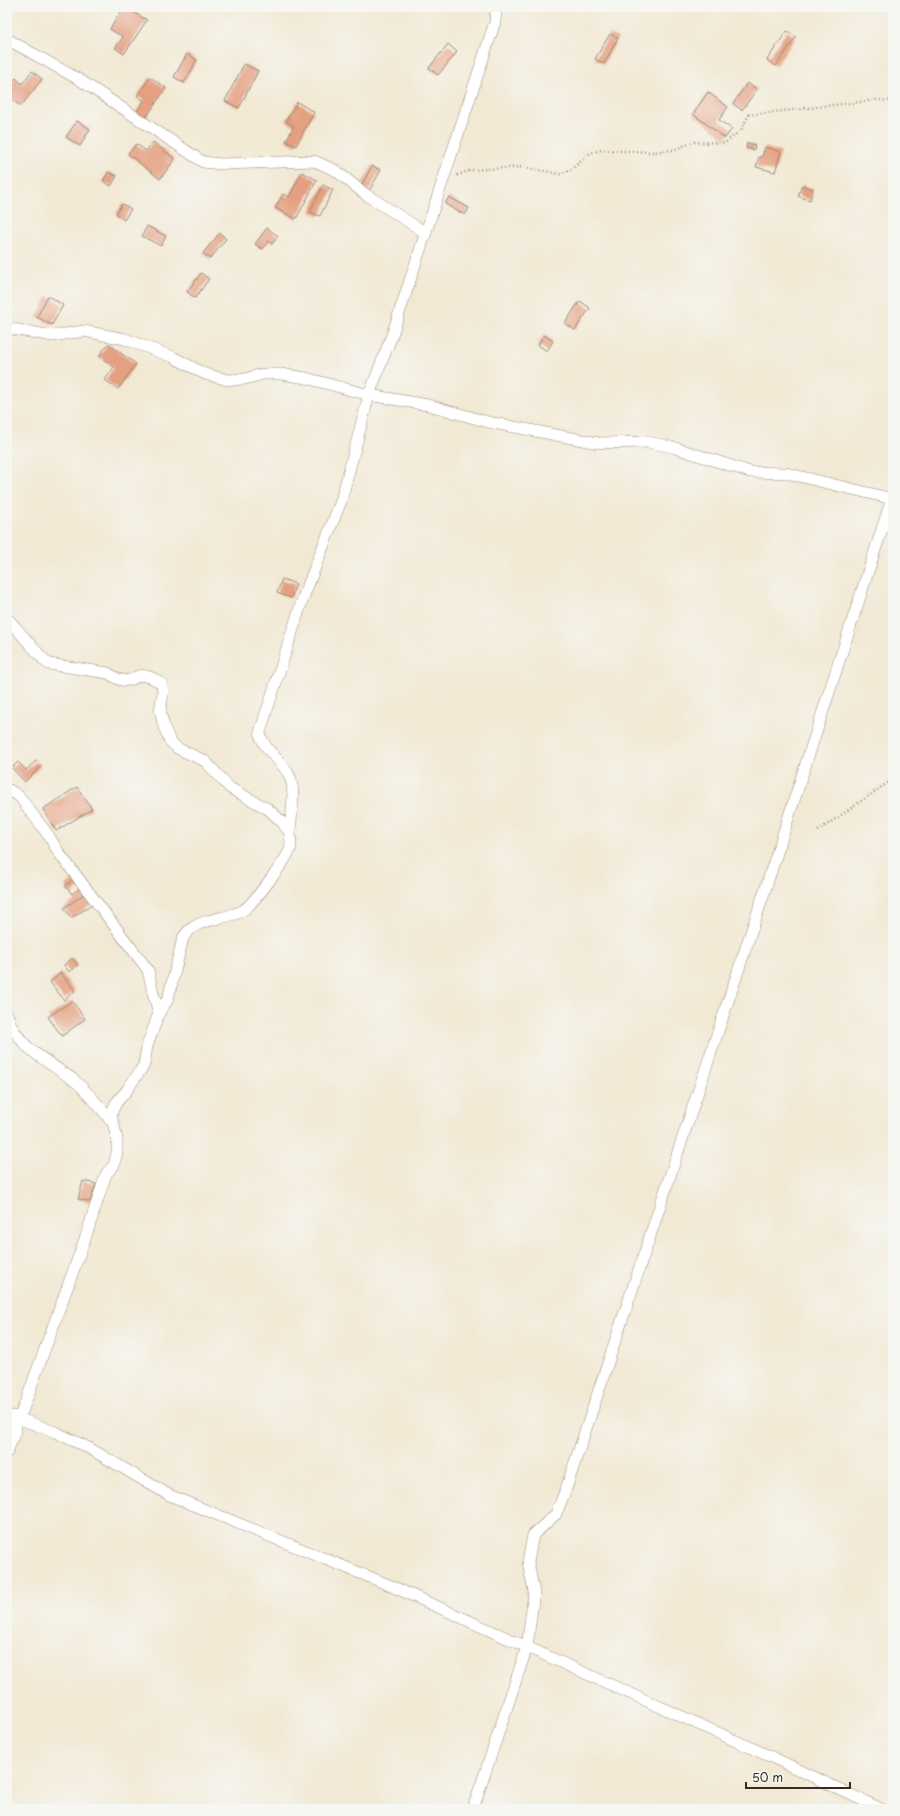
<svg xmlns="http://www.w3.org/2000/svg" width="900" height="1816" font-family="'Playpen Sans',sans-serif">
<rect width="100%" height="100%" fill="#f6f6f2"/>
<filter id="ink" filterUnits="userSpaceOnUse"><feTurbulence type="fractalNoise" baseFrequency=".025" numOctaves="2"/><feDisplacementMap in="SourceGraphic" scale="8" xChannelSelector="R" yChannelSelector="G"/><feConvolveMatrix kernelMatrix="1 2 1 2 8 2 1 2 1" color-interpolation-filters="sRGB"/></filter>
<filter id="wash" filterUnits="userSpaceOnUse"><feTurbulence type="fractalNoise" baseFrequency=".012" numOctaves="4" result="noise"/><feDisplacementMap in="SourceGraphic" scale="16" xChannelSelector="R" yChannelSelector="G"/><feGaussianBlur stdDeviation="0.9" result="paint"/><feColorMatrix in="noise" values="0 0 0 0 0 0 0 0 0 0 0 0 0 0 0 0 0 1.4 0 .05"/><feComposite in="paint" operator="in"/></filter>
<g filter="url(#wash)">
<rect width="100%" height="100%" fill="#f2e9d4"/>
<g id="blocks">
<g fill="#e5a081">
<polygon points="124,7 147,20 124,54 115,48 123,37 110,29"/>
<polygon points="787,31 796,37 776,66 767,60"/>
<polygon points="610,34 618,38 604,64 595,59"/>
<polygon points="448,44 457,52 438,75 429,68"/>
<polygon points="187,54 197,60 184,83 174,77"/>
<polygon points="244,64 258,71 239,108 225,101"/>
<polygon points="32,71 42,79 21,106 7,96 7,90 16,78 22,84"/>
<polygon points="150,77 166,88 143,122 134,115 144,101 137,96"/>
<polygon points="747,83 757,89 742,110 733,104"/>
<polygon points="708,92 728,107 719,120 732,129 725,138 693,114"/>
<polygon points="297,102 314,112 296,146 286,141 294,126 286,121"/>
<polygon points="77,121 90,129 80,146 66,137"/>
<polygon points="153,142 175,159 160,179 128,154 136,144 146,151"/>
<polygon points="747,143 755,145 754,150 746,148"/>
<polygon points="765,147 781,152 775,172 756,167 759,157 762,157"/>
<polygon points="372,166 381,170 369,191 361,186"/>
<polygon points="108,172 117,176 111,186 103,181"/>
<polygon points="302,172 317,180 296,219 275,208 283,194 289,197"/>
<polygon points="323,185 333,190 320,216 310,212"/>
<polygon points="802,185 813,189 810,200 798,196"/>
<polygon points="449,197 469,208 465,215 445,204"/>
<polygon points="122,204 131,209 124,220 116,214"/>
<polygon points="147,226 166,236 161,246 142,236"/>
<polygon points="267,228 278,236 272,244 269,241 262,249 255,244"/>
<polygon points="220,233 226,239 210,259 203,253"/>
<polygon points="201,273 209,279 195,298 187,292"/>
<polygon points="48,296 63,305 52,325 37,317"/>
<polygon points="580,301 590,308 575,330 565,323"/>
<polygon points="544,335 553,341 547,351 538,345"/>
<polygon points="108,344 136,364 118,389 105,380 114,367 99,356"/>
<polygon points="282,579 296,584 291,598 277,593"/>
<polygon points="36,761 41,766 25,782 12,768 18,762 26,770"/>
<polygon points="77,787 92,809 56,831 43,809"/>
<polygon points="74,879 81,887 72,894 65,886"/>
<polygon points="84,894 92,905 71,918 64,908"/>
<polygon points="72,958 78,965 69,972 64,965"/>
<polygon points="61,973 75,991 64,1000 50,982"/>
<polygon points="72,1001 85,1019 62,1036 48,1017"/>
<polygon points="83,1181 96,1184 90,1202 78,1199"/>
</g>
</g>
</g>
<g filter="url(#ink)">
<use href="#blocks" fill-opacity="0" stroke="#968a79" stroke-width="1"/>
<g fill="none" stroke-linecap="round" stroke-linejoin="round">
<defs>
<g id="minor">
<polyline points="7,39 80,80 203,162 221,164 314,161 335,170 365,194 426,233"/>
<polyline points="7,328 53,336 84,331 125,339 173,357 205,374 228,380 245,379 263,374 281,374 306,378 369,395 428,405 488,422 598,443 648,442 676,448 750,472 786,473 893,499"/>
<path d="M7 618 45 661 49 664 108 673C114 677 121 682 129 680 132 680 135 677 138 676 147 674 155 679 162 684L163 693 160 710 164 727 170 741 177 748 205 761 230 788 268 809 282 822 290 833"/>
<polyline points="7,791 9,790 19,796 49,836 59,853 148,970 153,993 159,1013"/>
<path d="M7 1014C15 1047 50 1062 75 1081 89 1093 101 1108 112 1122"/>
<path d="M7 1415 15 1417 20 1415 23 1409 86 1236 106 1174 114 1165 117 1153V1139L111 1114 116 1103 127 1090 144 1065 147 1046 159 1013 168 999 183 938C195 917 222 921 242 911 252 906 285 861 290 850 292 844 290 837 290 832 291 814 296 794 290 777 284 762 261 748 260 732L303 598 341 501 369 395 392 335 495 22 496 7"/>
<polyline points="7,1452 16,1429 15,1417 55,1432 89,1448 169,1495 389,1585 776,1759 881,1809"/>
<polyline points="473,1809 527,1647 534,1592 528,1562 533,1535 556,1514 566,1489 764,893 893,495"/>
</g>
</defs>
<use href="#minor" stroke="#968a79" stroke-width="12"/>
<g stroke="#968a79" stroke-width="2.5" stroke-dasharray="1 3" stroke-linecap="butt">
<polyline points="457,175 472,170 523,167 560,174 572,169 590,153 602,150 652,152 673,150 693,142 725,143 741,130 749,115 876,100 893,101"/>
<polyline points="818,831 893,779"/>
</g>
<use href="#minor" stroke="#fff" stroke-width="11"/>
</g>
</g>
<rect width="900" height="1816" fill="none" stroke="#f6f6f2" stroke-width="24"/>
<path d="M746 1782v6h104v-6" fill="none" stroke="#3b2a1e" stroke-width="2"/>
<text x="752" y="1782" font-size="12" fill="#3b2a1e" stroke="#f6f6f2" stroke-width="3" paint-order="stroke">50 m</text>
</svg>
